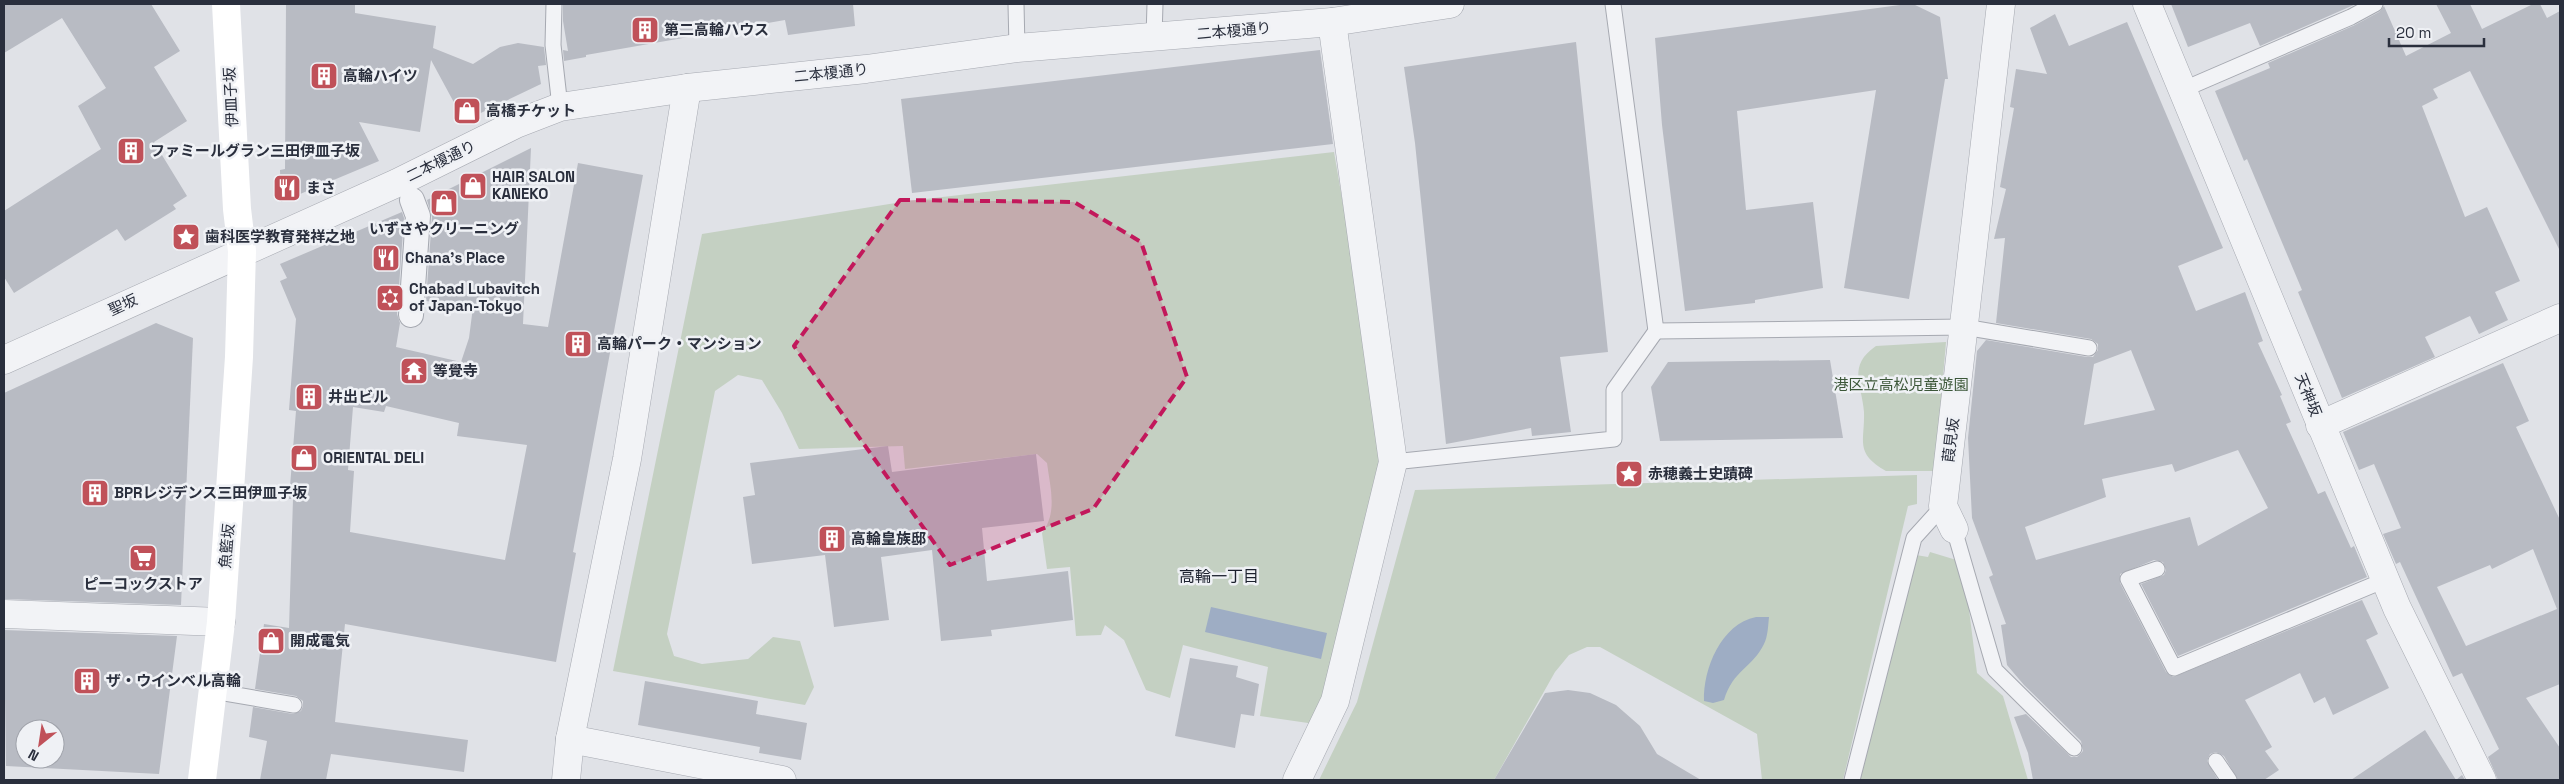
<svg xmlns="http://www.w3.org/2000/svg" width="2564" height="784" font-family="'Space Grotesk','Noto Sans JP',sans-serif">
<rect width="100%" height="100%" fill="#e0e2e7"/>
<g fill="#c4d0c2">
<path d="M1334 152 1387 460 1315 724 1260 716 1268 667 1183 645 1170 698 1146 690 1124 640 1105 625 1101 635 1076 636 1070 567 1047 569 1042 533C1058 512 1050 487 1047 463L1037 454 905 469 903 446 799 449 782 413 762 380 738 375 715 391 667 634 674 656 702 664 748 659 773 637 800 641 814 687 805 705 613 671 702 234 908 201Z"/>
<path d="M1946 342 1935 471H1886C1854 453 1865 441 1864 412 1862 384 1847 366 1876 346Z"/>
<polygon points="1917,475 1917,504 1908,506 1843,780 1762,780 1757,734 1600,647 1587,647 1569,655 1555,672 1494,780 1319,780 1357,702 1415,490"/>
<polygon points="1930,552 1963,562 1977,673 2003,696 2028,780 1860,780 1916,555 1928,557"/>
</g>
<g fill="#9eadc4">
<polygon points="1211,607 1327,633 1321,659 1205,632"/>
<path d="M1756 617H1769C1768 626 1768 636 1764 644 1753 667 1733 670 1724 700L1713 703 1704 701C1703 669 1721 624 1756 617Z"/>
</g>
<g fill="#b8bbc3" fill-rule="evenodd">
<polygon points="4,4 151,4 180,51 154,67 187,121 154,142 187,196 173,205 176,209 125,241 117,229 14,293 4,277 4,211 101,149 78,106 106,88 62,18 4,53"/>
<polygon points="286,4 355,4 355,13 436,26 433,48 473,64 500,47 518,43 544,47 546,65 538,66 541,84 464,121 431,60 420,132 359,122 379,161 281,202 280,170 285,169"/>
<polygon points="563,4 853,4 855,26 788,35 785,20 586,55 586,57 564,61 563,50 568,51 563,21"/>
<polygon points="1907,4 1913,4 1940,17 1948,79 1945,79 1909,299 1844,288 1876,90 1737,111 1746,210 1813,202 1823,288 1755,300 1755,303 1685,311 1662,125 1655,38"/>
<polygon points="2171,4 2356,4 2260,46 2250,23 2188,47"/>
<polygon points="2436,4 2470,4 2482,29 2533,4 2540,4 2547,18 2560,11 2560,251 2470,71 2433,89 2438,98 2422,106 2465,217 2487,207 2520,281 2495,292 2508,320 2479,334 2470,316 2425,337 2435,357 2342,398 2298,292 2302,290 2247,159 2244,161 2215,91 2270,68 2268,63 2355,25 2379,12 2384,6 2406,56 2451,33"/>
<path d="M2055 14 2069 46 2127 22 2223 248 2178 266 2196 311 2245 292 2263 341 2258 343 2282 395 2280 396 2291 422 2286 424 2318 494 2325 491 2351 548 2354 546 2367 577 2178 656 2141 584 2164 575 2166 570 2163 562 2154 560 2120 574V583L2166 672 2173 677 2362 600 2378 634 2366 640 2389 688 2333 715 2325 697 2314 703 2300 673 2245 700 2272 747 2265 751 2279 770 2264 780H2238L2224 756 2216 752 2210 754 2207 761 2218 780H2033L2028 753 2014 717 2026 714 2071 757H2077L2083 751 2081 741 2024 685 2007 665 2001 625 2006 624 1989 577 1993 575 1972 518 1968 438 1977 351 1986 340 2087 357H2093L2098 350V344L2091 339 1996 323 2005 238 1994 239 2006 189 2000 187 2014 108 2010 107 2016 69 2047 74 2030 28ZM2131 350 2155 410 2084 425 2094 364ZM2238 450 2268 508 2198 546 2190 517 2036 560 2025 527 2106 497 2102 479 2172 464 2175 472Z"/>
<polygon points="1576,42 1608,352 1560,357 1571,432 1532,436 1531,428 1446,444 1415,143 1404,67"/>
<polygon points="1320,50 1333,144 912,193 901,99"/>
<path d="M531 148 523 324 548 327 578 163 643 175 573 552 576 553 556 662 345 624 335 722 468 740 464 772 331 754 326 780H260L267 741 249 737 253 707 293 714 301 711 303 706V701L296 696 255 689 264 624 289 628 293 499H289L296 411 289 410 296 319 280 281 287 278 280 264 402 212 404 218 397 314 400 323 396 347 461 362 469 338 473 307 426 301 432 217 427 200ZM386 406 459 423 457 436 527 445 505 560 350 532 354 471 348 470 353 407 384 412Z"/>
<polygon points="156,323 193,338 181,605 4,599 4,393"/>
<polygon points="1830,360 1843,438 1660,441 1651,387 1668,362"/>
<path d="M2503 363 2529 421 2516 427 2560 520V684L2526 698 2560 748V780H2498L2488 757 2499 749 2462 673 2453 677 2400 562 2396 564 2383 534 2401 528 2374 464 2359 470 2343 432ZM2533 549 2557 609 2466 646 2437 587 2490 565 2492 569Z"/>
<polygon points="888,446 892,472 1036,454 1044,521 982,528 987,581 1068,571 1073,620 991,630 992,636 941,641 932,550 881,557 889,620 834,627 825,555 752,564 743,497 755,495 750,463"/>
<path d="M4 630 177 636 159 774 6 766ZM25 729H55V759H25Z"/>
<polygon points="1190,658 1238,666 1236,677 1259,684 1254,716 1241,714 1235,748 1175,736"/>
<polygon points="645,681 758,701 756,714 807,723 801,760 759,753 760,747 638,725"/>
<polygon points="1568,690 1590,693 1616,705 1640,726 1657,754 1701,780 1494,780 1545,693"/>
<polygon points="2425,730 2456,780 2462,775 2465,780 2351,780"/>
</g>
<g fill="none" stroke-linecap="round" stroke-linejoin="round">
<defs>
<g id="service">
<polyline points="554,4 553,45 560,107"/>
<polyline points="1016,4 1017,48"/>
<polyline points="1613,4 1656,331 1964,327 2089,348"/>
<polyline points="1154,37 1155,4"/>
<polyline points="2182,90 2351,17 2375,4"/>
<polyline points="1393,462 1614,439 1614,390 1656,331"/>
<polyline points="1954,529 1995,670 2074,748"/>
<polyline points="2157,569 2128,579 2174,668 2385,580"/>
<polyline points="213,691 294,705"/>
<polyline points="2216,761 2229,780"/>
<polyline points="1852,780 1914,538 1943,506"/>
</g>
<polyline id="pedestrian" points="411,315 418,216 412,200"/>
<g id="minor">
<polyline points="2320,425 2560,318"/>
<polyline points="1954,529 1943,506 2001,4"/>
<polyline points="4,614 221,622"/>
<polyline points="570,739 782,780"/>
<polyline points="566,780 570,739 627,459 687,88"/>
<polyline points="1297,780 1335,701 1393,462 1332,22"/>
</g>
<g id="tertiary">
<polyline points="2147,4 2397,608 2482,780"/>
<polyline points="4,360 397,183 516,124 560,107 687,88 866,69 1017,48 1332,22 1450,4"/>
</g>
</defs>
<use href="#service" stroke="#a6a9b1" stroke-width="17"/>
<use href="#pedestrian" stroke="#a6a9b1" stroke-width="26"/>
<use href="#minor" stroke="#a6a9b1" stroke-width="29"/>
<use href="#tertiary" stroke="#a6a9b1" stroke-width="29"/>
<use href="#service" stroke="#f2f3f6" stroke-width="15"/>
<use href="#pedestrian" stroke="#f2f3f6" stroke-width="24"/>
<use href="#minor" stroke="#f2f3f6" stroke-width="28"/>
<use href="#tertiary" stroke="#f2f3f6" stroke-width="28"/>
<polyline stroke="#fff" stroke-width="28" points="202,780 221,622 239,357 242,251 237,209 226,4"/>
</g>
<path fill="#c2185b" fill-opacity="0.2" stroke="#c2185b" stroke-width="4" stroke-dasharray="10 6" stroke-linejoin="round" d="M900 200 1074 202 1141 242 1187 377 1093 509 950 565 794 346Z"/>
<defs>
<symbol id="building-square" viewBox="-11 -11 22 22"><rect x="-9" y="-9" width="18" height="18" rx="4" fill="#c05159" stroke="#eff1f5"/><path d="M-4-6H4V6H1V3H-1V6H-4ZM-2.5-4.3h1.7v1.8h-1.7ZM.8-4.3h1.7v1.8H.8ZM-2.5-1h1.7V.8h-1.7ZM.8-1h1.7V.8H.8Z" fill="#fff"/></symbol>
<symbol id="shop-square" viewBox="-11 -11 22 22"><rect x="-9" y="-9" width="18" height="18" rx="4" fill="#c05159" stroke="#eff1f5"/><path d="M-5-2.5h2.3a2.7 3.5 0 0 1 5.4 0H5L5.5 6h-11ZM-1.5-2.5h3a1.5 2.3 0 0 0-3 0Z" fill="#fff"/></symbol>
<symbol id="restaurant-square" viewBox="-11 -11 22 22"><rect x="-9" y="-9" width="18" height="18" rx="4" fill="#c05159" stroke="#eff1f5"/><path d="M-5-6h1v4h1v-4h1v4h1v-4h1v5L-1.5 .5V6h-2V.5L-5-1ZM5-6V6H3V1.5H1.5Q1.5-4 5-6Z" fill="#fff"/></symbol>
<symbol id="sight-square" viewBox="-11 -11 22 22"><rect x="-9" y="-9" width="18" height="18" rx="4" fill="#c05159" stroke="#eff1f5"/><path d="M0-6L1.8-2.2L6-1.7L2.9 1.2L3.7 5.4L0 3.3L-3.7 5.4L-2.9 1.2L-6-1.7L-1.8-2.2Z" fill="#fff"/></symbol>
<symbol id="synagogue-square" viewBox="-11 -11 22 22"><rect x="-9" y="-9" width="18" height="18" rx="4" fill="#c05159" stroke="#eff1f5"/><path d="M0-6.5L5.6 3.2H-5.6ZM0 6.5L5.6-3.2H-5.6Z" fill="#fff"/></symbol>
<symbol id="temple-square" viewBox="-11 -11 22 22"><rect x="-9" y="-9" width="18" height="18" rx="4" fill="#c05159" stroke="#eff1f5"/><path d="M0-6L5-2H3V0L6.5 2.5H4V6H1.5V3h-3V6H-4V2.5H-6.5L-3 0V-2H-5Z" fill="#fff"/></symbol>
<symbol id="supermarket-square" viewBox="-11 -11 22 22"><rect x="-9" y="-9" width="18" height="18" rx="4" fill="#c05159" stroke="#eff1f5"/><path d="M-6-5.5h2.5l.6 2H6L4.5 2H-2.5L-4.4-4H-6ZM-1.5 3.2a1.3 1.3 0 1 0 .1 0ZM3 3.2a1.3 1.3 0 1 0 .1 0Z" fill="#fff"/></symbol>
</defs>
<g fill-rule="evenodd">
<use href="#building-square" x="629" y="14" width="32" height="32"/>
<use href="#building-square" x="308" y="60" width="32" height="32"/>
<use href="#shop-square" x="451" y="95" width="32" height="32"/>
<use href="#building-square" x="115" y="135" width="32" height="32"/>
<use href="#shop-square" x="457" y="170" width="32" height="32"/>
<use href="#restaurant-square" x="271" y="172" width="32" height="32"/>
<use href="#shop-square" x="428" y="187" width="32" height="32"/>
<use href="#sight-square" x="170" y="221" width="32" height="32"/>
<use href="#restaurant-square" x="370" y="242" width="32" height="32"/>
<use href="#synagogue-square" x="374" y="282" width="32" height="32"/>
<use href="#building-square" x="562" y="328" width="32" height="32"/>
<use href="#temple-square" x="398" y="355" width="32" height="32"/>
<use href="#building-square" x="293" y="381" width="32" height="32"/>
<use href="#shop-square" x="288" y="442" width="32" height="32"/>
<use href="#sight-square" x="1613" y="458" width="32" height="32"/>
<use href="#building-square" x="79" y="477" width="32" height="32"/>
<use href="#building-square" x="816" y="523" width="32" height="32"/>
<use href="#supermarket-square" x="127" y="542" width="32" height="32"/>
<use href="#shop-square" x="255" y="625" width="32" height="32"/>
<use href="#building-square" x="71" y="665" width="32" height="32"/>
</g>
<g text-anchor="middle" stroke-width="5" stroke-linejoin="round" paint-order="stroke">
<g font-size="15" font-weight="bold" fill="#2a2f3d" stroke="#eff1f5" text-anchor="start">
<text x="664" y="35">第二高輪ハウス</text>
<text x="343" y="81">高輪ハイツ</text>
<text x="486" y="116">高橋チケット</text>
<text x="150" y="156">ファミールグラン三田伊皿子坂</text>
<text x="492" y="182">HAIR SALON<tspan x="492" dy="17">KANEKO</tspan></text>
<text x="306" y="193">まさ</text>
<text x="444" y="234" text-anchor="middle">いずさやクリーニング</text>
<text x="205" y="242">歯科医学教育発祥之地</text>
<text x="405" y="263">Chana's Place</text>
<text x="409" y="294">Chabad Lubavitch<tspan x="409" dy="17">of Japan-Tokyo</tspan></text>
<text x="597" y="349">高輪パーク・マンション</text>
<text x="433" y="376">等覺寺</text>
<text x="328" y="402">井出ビル</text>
<text x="323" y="463">ORIENTAL DELI</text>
<text x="1648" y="479">赤穂義士史蹟碑</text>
<text x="114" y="498">BPRレジデンス三田伊皿子坂</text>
<text x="851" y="544">高輪皇族邸</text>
<text x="143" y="589" text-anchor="middle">ピーコックストア</text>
<text x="290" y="646">開成電気</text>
<text x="106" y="686">ザ・ウインベル高輪</text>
</g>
<g font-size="15" fill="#2a2f3d" stroke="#eff1f5">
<text transform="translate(1234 31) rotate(-5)" y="5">二本榎通り</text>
<text transform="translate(831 73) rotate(-6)" y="5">二本榎通り</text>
<text transform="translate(231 97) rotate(-93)" y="5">伊皿子坂</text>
<text transform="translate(441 161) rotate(-26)" y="5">二本榎通り</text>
<text transform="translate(123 305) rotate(-25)" y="5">聖坂</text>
<text transform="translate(2308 395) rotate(68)" y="5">天神坂</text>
<text transform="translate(1951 440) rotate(-83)" y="5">葭見坂</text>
<text transform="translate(227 546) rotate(-85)" y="5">魚籃坂</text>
</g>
<g font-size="15" fill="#3c5739" stroke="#eff1f5">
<text x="1901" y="390">港区立高松児童遊園</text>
</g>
<g font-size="16" fill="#1c212e" stroke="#eff1f5">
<text x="1219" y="582">高輪一丁目</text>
</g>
</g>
<rect width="2564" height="784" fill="none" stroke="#2a2f3d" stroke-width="10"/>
<g transform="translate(40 744) rotate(210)"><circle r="24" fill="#eff1f5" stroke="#a0a3ab"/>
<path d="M0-4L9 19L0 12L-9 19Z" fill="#c05159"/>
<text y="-8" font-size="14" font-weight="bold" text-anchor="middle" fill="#2a2f3d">N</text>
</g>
<path d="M2389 38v8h95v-8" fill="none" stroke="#2a2f3d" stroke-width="2.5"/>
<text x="2396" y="38" font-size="15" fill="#2a2f3d" stroke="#eff1f5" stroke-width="4" paint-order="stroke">20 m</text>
</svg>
